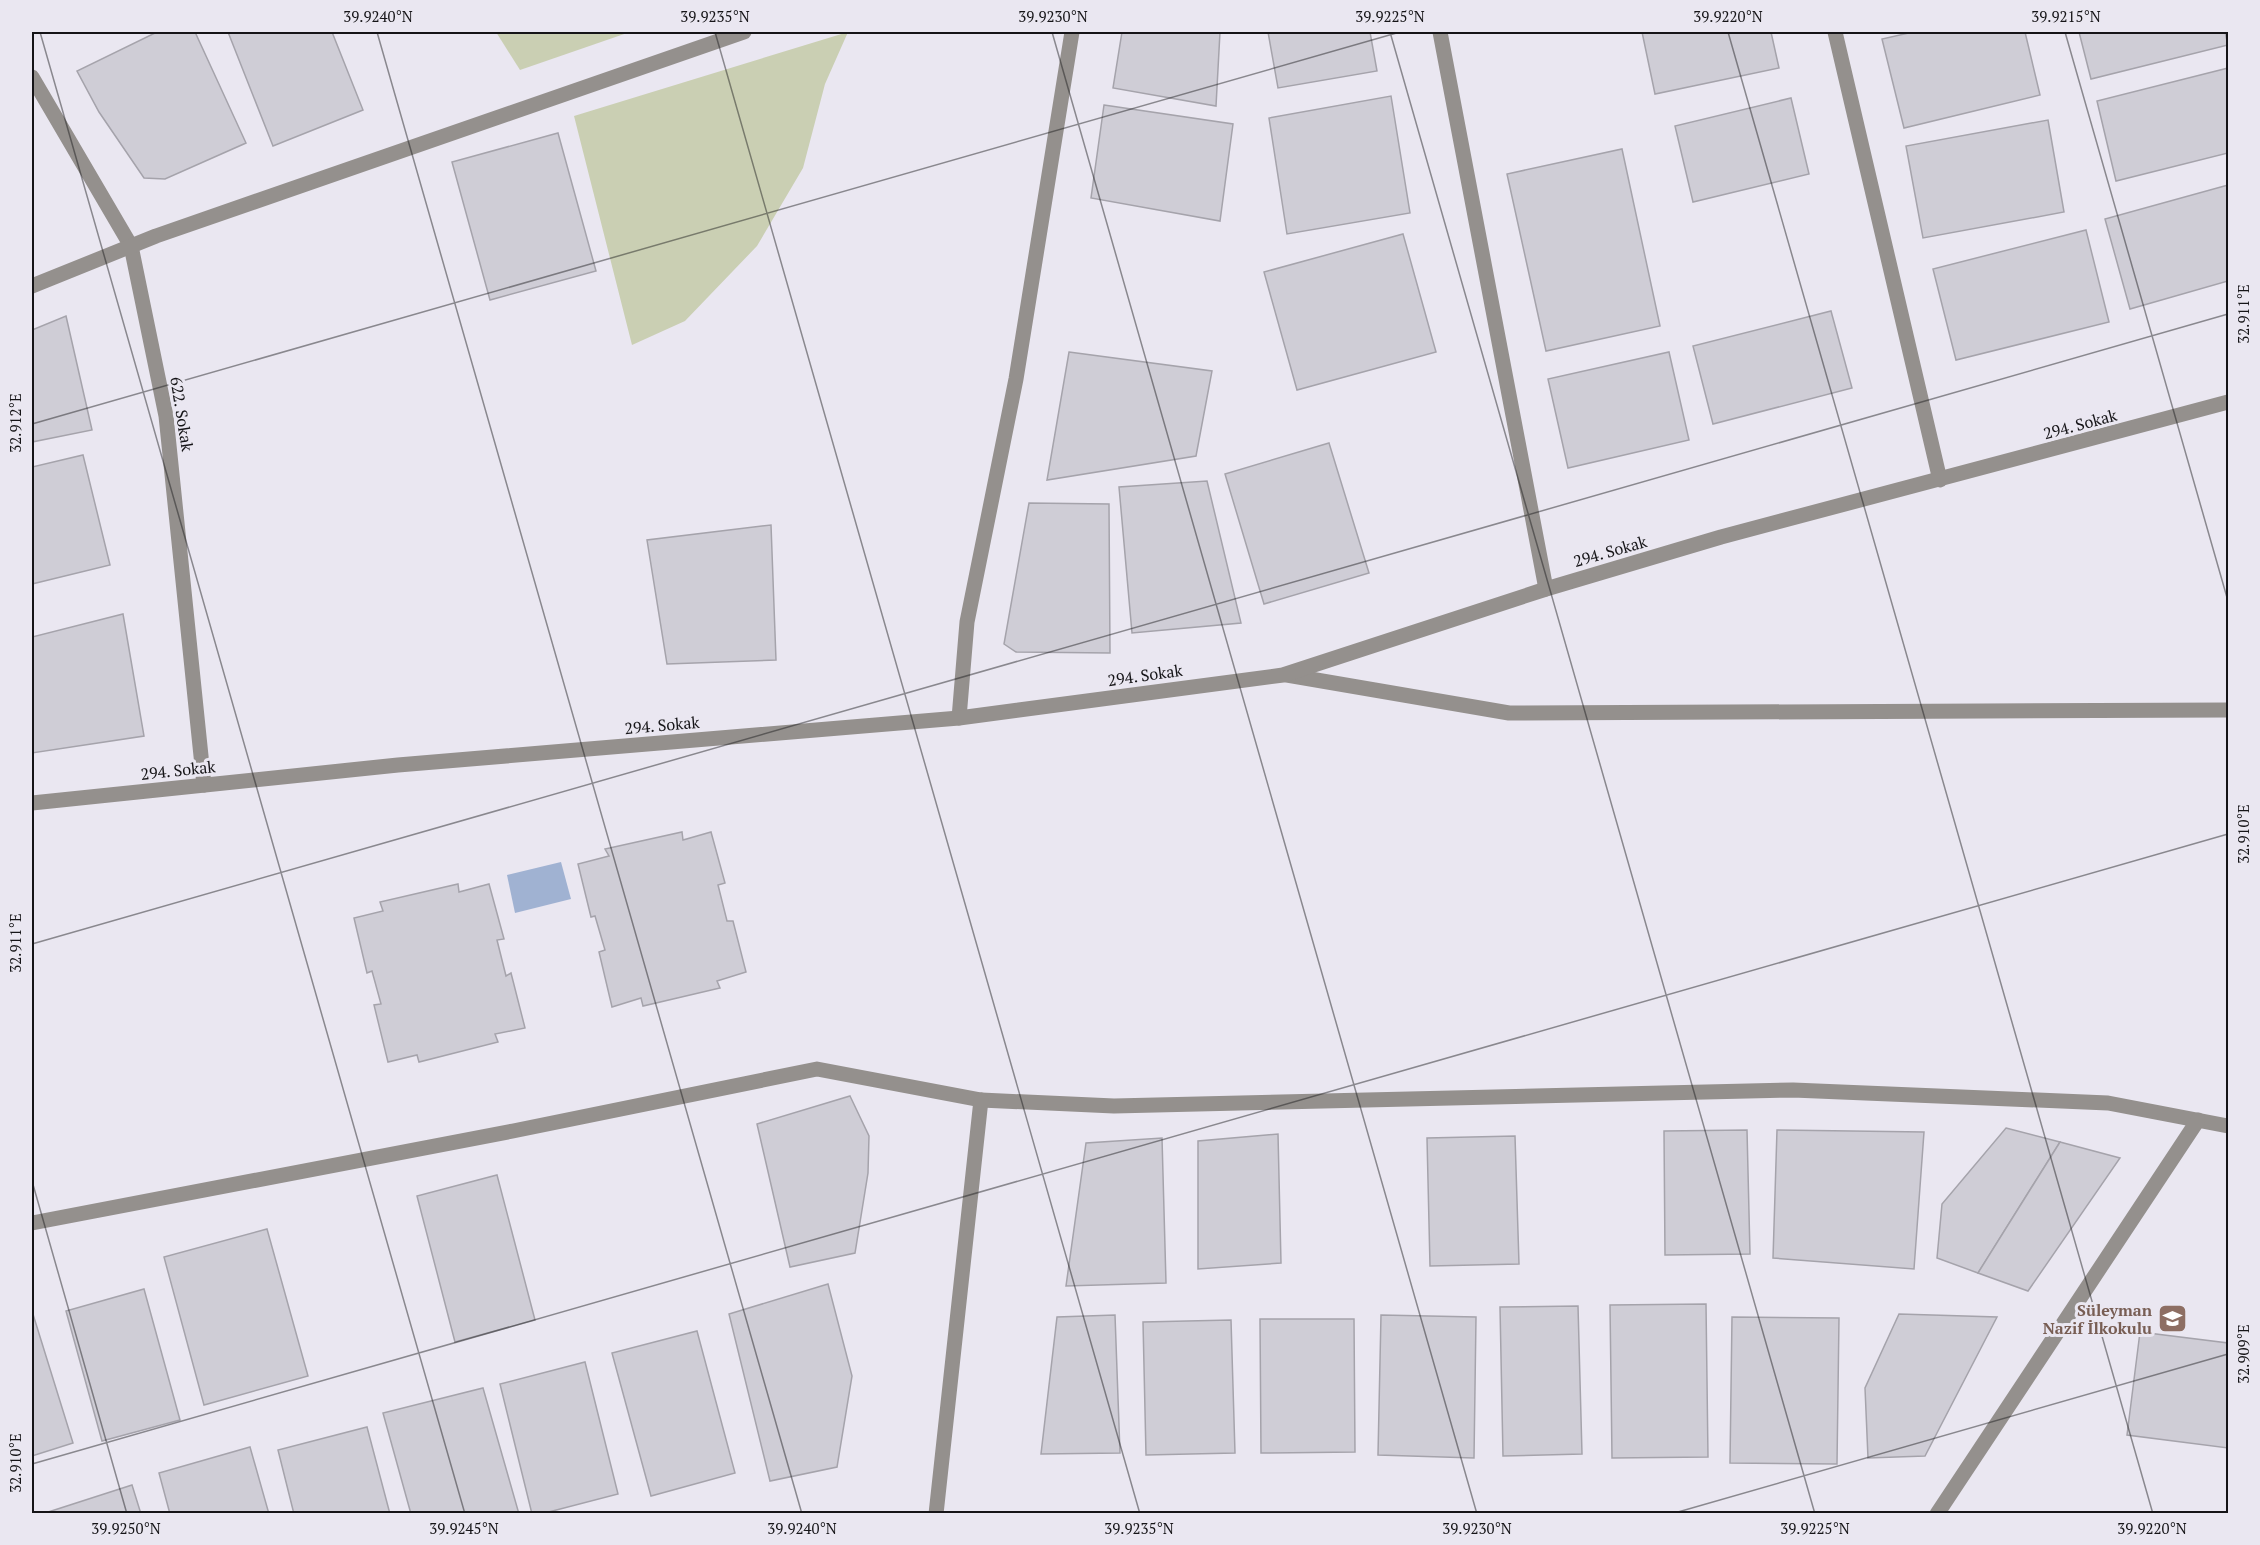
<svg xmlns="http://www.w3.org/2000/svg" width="2260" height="1545" font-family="'PT Serif',serif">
<rect width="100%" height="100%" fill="#eae7f1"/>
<g fill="#cacfb3">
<polygon points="496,32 630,32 520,70"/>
<polygon points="848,32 825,84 803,168 757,246 685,321 632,345 574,116"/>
</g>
<polygon fill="#a0b2d2" points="561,862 571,899 515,913 507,875"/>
<g fill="#cfcdd6" stroke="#a5a3ab" stroke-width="1.5">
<polygon points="157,32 195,32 246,143 165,179 144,178 99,112 77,71"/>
<polygon points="228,32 332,32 363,110 273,146"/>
<polygon points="1122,32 1220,32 1216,106 1113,88"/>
<polygon points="1268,32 1370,32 1377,71 1278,88"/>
<polygon points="1642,32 1771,32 1779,68 1655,94"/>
<polygon points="1913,32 2025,32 2040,95 1904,128 1882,39"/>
<polygon points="2079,32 2225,32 2228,45 2091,79"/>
<polygon points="2228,68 2228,153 2116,181 2097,101"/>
<polygon points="1391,96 1410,213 1287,234 1269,118"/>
<polygon points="1791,98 1809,174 1693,202 1675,126"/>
<polygon points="1104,105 1233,124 1220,221 1091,198"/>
<polygon points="2048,120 2064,212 1923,238 1906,146"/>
<polygon points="558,133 596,271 490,300 452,162"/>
<polygon points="1622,149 1660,326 1546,351 1507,174"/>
<polygon points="2228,185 2228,281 2130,309 2105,219"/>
<polygon points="2086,230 2109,322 1956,360 1933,269"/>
<polygon points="1403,234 1436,352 1297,390 1264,272"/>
<polygon points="1831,311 1852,388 1713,424 1693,346"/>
<polygon points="66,316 92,430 32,442 32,330"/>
<polygon points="1069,352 1212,371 1196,456 1047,480"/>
<polygon points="1669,352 1689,440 1568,468 1548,379"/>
<polygon points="1329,443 1369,573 1264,604 1225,474"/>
<polygon points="83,455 110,565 32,584 32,467"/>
<polygon points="1207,481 1241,623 1132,633 1119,487"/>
<polygon points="1029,503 1109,504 1110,653 1016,652 1004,644"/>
<polygon points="771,525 776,660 667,664 647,540"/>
<polygon points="123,614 144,736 32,753 32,637"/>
<polygon points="682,832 683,840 711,832 725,883 718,885 727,921 733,921 746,972 717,981 720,988 643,1006 641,998 612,1007 599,952 605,950 595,916 591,917 578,864 609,856 605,849"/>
<polygon points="458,884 459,892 489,884 504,939 497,940 506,976 511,973 525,1028 495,1034 498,1042 419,1062 417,1055 388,1062 374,1005 381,1004 372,971 367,973 354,918 383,911 380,902"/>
<polygon points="850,1096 869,1136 868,1173 855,1253 790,1267 757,1124"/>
<polygon points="2006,1128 2060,1142 1978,1273 1937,1258 1942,1204"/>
<polygon points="1747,1130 1750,1254 1665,1255 1664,1131"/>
<polygon points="1777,1130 1924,1132 1914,1269 1773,1258"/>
<polygon points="1278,1134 1281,1263 1198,1269 1198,1141"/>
<polygon points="1515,1136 1519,1264 1430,1266 1427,1138"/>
<polygon points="1162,1138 1166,1283 1066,1286 1086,1143"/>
<polygon points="2060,1142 2120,1158 2028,1291 1978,1273"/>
<polygon points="497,1175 535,1320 455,1342 417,1196"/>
<polygon points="267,1229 308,1376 204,1405 164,1257"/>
<polygon points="828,1284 852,1376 837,1467 770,1481 729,1314"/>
<polygon points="144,1289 180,1420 102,1441 66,1311"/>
<polygon points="1706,1304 1708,1457 1612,1458 1610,1305"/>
<polygon points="1578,1306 1582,1454 1503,1456 1500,1307"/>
<polygon points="32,1311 73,1443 32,1456"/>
<polygon points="1899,1314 1997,1317 1925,1456 1868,1458 1865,1388"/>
<polygon points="1115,1315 1120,1453 1041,1454 1057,1317"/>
<polygon points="1381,1315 1476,1317 1474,1458 1378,1455"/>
<polygon points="1732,1317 1839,1318 1837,1464 1730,1463"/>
<polygon points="1260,1319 1354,1319 1355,1452 1261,1453"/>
<polygon points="1231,1320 1235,1453 1146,1455 1143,1322"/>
<polygon points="697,1331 735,1473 651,1496 612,1353"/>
<polygon points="2140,1332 2228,1343 2228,1448 2127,1435"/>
<polygon points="585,1362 618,1494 541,1514 532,1514 500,1384"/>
<polygon points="483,1388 519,1514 411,1514 383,1413"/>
<polygon points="367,1427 390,1514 294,1514 278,1450"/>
<polygon points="250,1447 269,1514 170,1514 159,1473"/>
<polygon points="132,1485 141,1514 42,1514"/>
</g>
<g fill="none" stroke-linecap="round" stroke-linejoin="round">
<g stroke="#94908d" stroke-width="15">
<polyline points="1440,32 1546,589"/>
<polyline points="1835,32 1940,480"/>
<polyline points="32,77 131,246 166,416 204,785"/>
<polyline points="32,286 156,236 744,32"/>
<polyline points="1287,675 1509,713 2228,710"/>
<polyline points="959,718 967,622 1016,379 1072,32"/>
<polyline points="32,803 398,765 959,718 1283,675 1546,589 1721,537 2228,402"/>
<polyline points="32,1223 513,1131 817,1069 981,1100 1114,1106 1793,1090 2108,1103 2228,1126"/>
<polyline points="936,1514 981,1100"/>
<polyline points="1937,1514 2198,1120"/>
</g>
</g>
<path fill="none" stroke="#151417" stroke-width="1.5" stroke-opacity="0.45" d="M40 32 465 1514M377 32 802 1514M715 32 1140 1514M1052 32 1477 1514M1390 32 1815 1514M1728 32 2153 1514M2065 32 2228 601M32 424 1400 32M32 944 2228 314M32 1181 127 1514M32 1464 2228 834M1671 1514 2228 1354"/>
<defs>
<symbol id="school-square" viewBox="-11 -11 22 22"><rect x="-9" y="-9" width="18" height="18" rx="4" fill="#8d6e63" stroke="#eae7f1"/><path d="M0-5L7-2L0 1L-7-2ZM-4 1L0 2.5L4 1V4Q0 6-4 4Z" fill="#fff"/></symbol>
</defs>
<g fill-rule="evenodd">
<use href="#school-square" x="2156" y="1302" width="33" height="33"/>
</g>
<g text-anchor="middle" stroke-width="6" stroke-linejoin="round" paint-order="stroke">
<g font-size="16" fill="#151417" stroke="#eae7f1">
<text transform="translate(182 414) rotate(81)" y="6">622. Sokak</text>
<text transform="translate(2080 424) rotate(-15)" y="6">294. Sokak</text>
<text transform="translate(1610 551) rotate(-16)" y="6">294. Sokak</text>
<text transform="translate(1145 675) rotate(-8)" y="6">294. Sokak</text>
<text transform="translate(662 725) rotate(-5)" y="6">294. Sokak</text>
<text transform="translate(178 770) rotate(-6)" y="6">294. Sokak</text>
</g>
<g font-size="16" font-weight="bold" fill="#785e54" stroke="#eae7f1" text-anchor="end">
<text x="2152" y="1316">Süleyman<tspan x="2152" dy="18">Nazif İlkokulu</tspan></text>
</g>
</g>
<rect width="2260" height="1545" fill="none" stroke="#eae7f1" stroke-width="66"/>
<rect x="33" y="33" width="2194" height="1479" fill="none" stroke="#151417" stroke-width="2"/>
<g font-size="15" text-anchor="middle" fill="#151417">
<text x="378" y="22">39.9240°N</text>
<text x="715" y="22">39.9235°N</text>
<text x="1053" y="22">39.9230°N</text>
<text x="1390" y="22">39.9225°N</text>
<text x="1728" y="22">39.9220°N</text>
<text x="2066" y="22">39.9215°N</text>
<text transform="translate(2244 314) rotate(-90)" y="5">32.911°E</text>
<text transform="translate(16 423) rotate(-90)" y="5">32.912°E</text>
<text transform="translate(2244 834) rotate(-90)" y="5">32.910°E</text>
<text transform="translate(16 943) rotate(-90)" y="5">32.911°E</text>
<text transform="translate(2244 1354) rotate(-90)" y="5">32.909°E</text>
<text transform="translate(16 1463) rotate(-90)" y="5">32.910°E</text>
<text x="126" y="1534">39.9250°N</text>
<text x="464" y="1534">39.9245°N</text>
<text x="802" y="1534">39.9240°N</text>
<text x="1139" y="1534">39.9235°N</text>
<text x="1477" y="1534">39.9230°N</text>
<text x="1815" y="1534">39.9225°N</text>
<text x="2152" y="1534">39.9220°N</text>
</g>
</svg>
